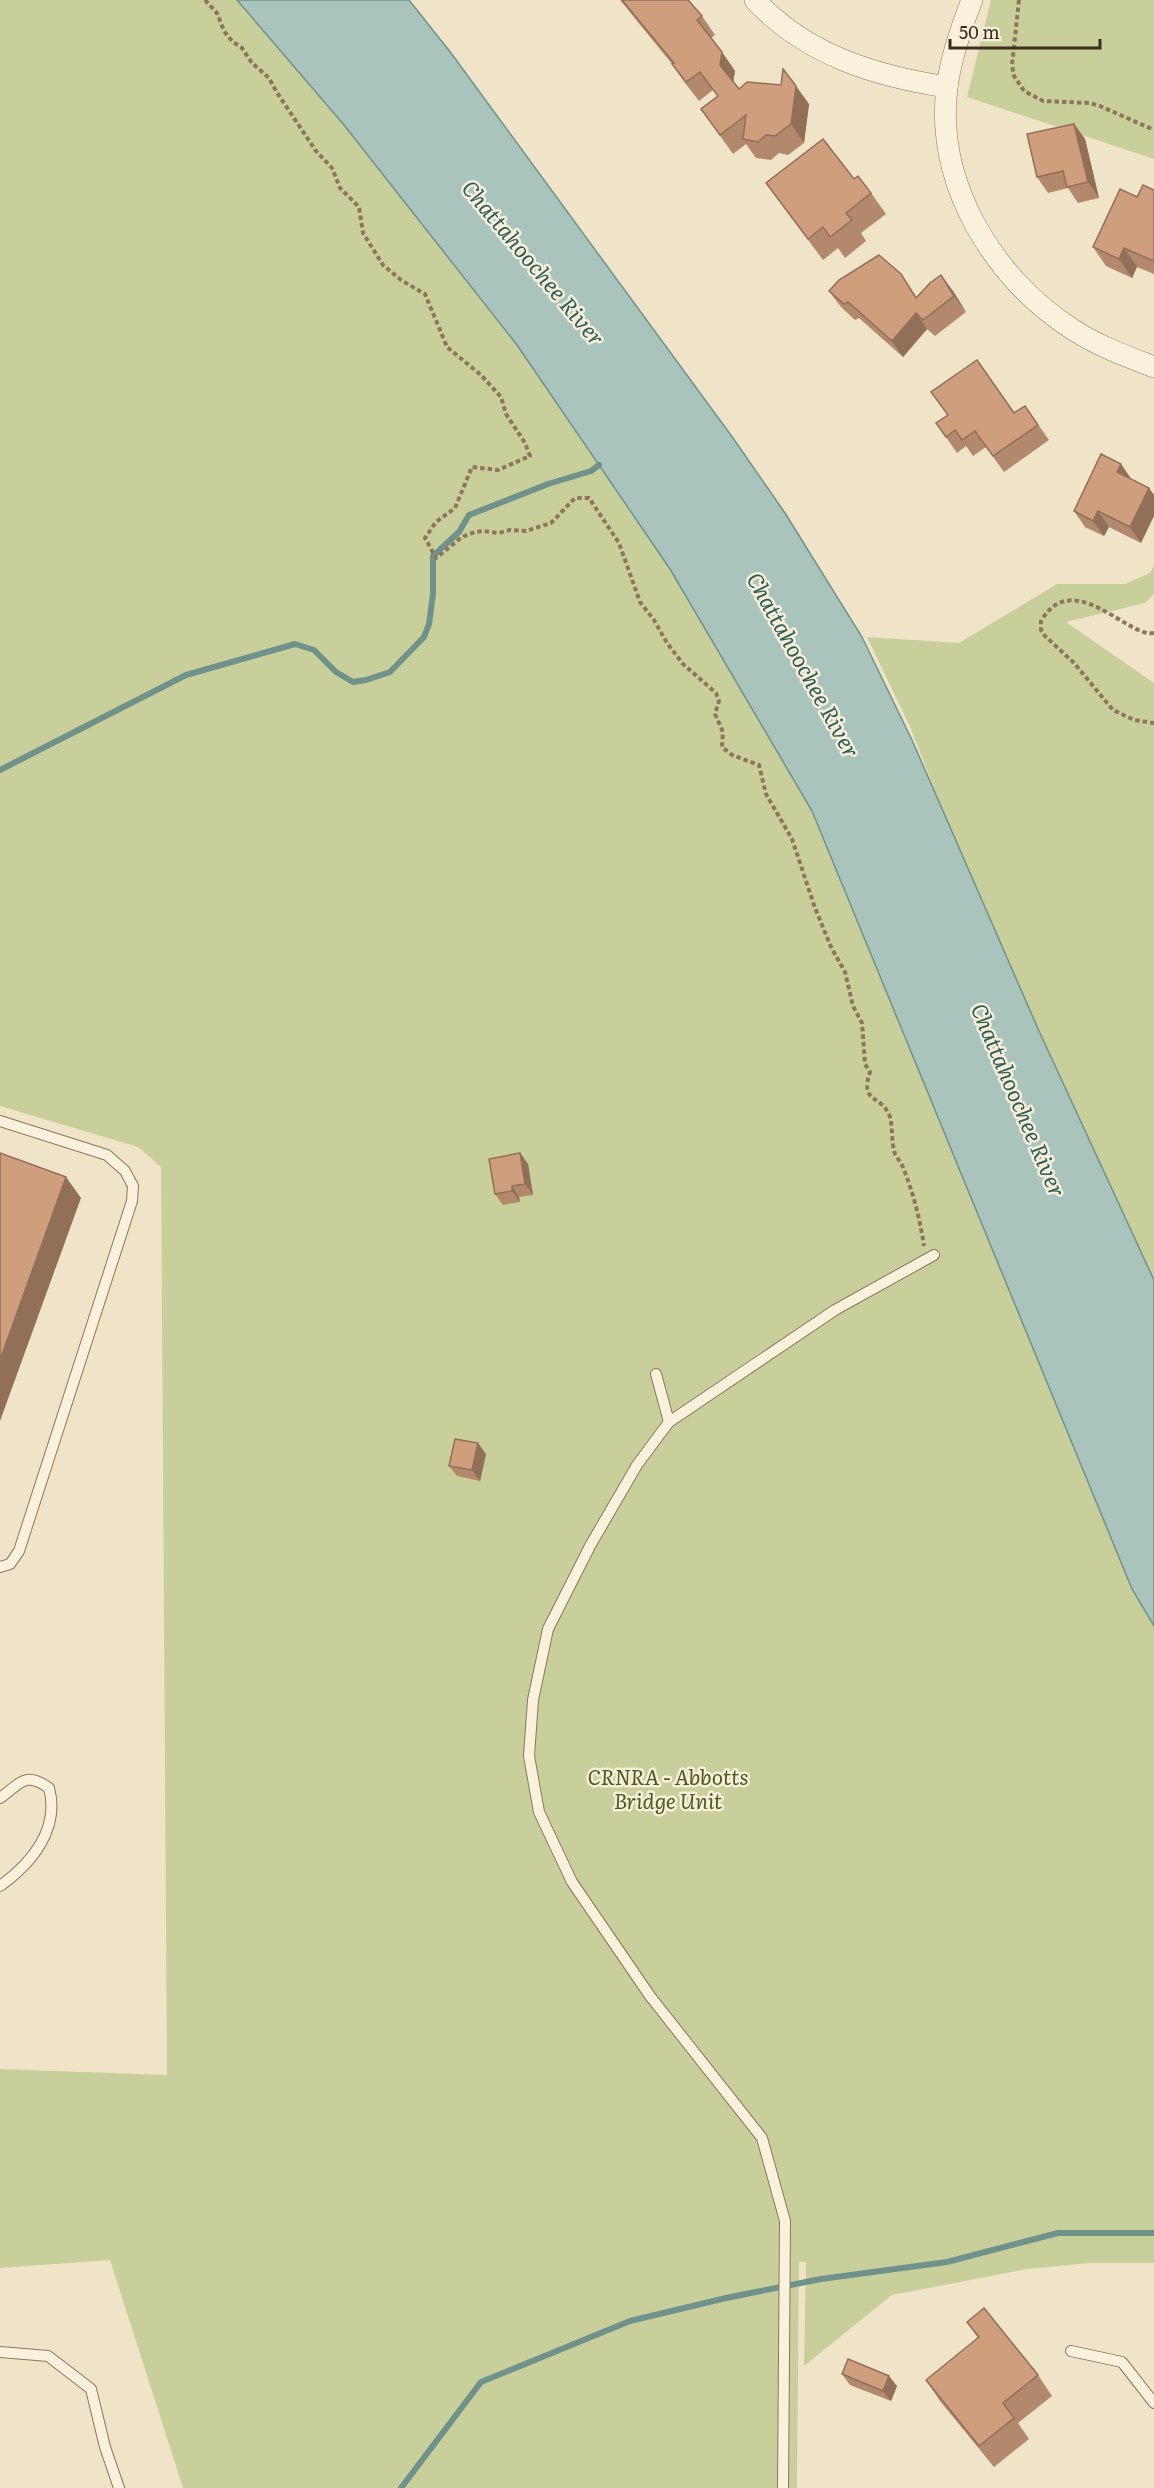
<svg xmlns="http://www.w3.org/2000/svg" width="1154" height="2488" font-family="Literata,serif">
<rect width="100%" height="100%" fill="#f0e4c8"/>
<g fill="#c9cf9b">
<polygon points="0,0 237,0 344,125 517,345 670,569 812,811 1132,1589 1154,1626 1154,2263 1090,2263 1027,2269 892,2295 804,2366 806,2262 799,2262 797,2488 183,2488 110,2260 0,2268 0,2069 167,2075 161,1167 138,1147 0,1106"/>
<polygon points="991,0 1154,0 1154,159 967,97"/>
<polygon points="1154,565 1154,594 1145,603 1066,622 1154,683 1154,1321 1009,983 911,729 867,637 959,643 1057,584 1125,584 1150,573"/>
</g>
<polygon fill="#a9c4bc" stroke="#6f938a" stroke-width="1.5" points="237,0 409,0 451,53 733,438 785,513 862,637 912,740 1039,1031 1154,1280 1154,1626 1132,1589 812,811 670,569 517,345 344,125"/>
<g fill="none" stroke-linecap="round" stroke-linejoin="round">
<g stroke="#6f938a" stroke-width="6">
<polyline points="0,770 186,675 295,644 314,650 336,672 353,682 366,680 390,672 424,637 429,624 433,594 433,556 459,532 469,515 548,484 591,471 599,465"/>
<polyline points="401,2488 481,2382 630,2321 726,2298 821,2279 947,2262 1058,2233 1154,2233"/>
</g>
<defs>
<g id="lane">
<polyline points="0,1121 107,1155 125,1171 133,1186 132,1201 19,1551 10,1564 0,1567"/>
<polyline points="656,1374 669,1422"/>
<path d="M0 1798C21 1783 25 1771 49 1788 60 1829 32 1863 0 1886"/>
<polyline points="1071,2351 1122,2362 1154,2403"/>
<polyline points="0,2352 48,2356 91,2389 105,2447 119,2488"/>
<polyline points="783,2488 785,2221 762,2138 650,1996 572,1882 539,1812 529,1756 533,1700 548,1629 590,1546 637,1465 669,1422 835,1310 934,1255"/>
</g>
<g id="street">
<path d="M755 0C806 55 875 76 947 87"/>
<path d="M972 0C961 28 951 57 947 87 935 183 993 278 1072 329 1098 346 1126 356 1154 367"/>
</g>
</defs>
<use href="#lane" stroke="#8d765c" stroke-width="12"/>
<use href="#street" stroke="#8d765c" stroke-width="22"/>
<g stroke="#8d765c" stroke-width="4" stroke-dasharray="4.5 3" stroke-linecap="butt">
<path d="M205 0 217 13 224 31 232 41 242 48 252 63 269 78 276 91 316 151 332 168 340 188 359 207 363 233 383 265 401 280 425 294 447 347 481 375 501 397 506 414 525 443 530 456 498 470 472 467 455 508 436 522 425 538 436 558 462 537 472 533 482 531 499 533 510 530 526 531 551 523 575 498H589L619 543 640 602 654 620 667 643 683 664 716 693 719 701 715 714 723 732 722 747 732 755 759 765 766 794 792 839 815 908 831 947 845 972 853 1006 862 1023 865 1064 870 1072C859 1104 882 1094 890 1117 893 1129 891 1142 895 1154 898 1159 902 1164 904 1170 914 1195 920 1220 924 1246"/>
<polyline points="1019,0 1012,65 1014,76 1024,91 1043,101 1090,103 1100,106 1154,130"/>
<path d="M1154 633C1129 639 1073 566 1041 621V630L1045 636 1074 663 1113 710 1134 720 1154 723"/>
</g>
<use href="#lane" stroke="#faf1dc" stroke-width="10"/>
<use href="#street" stroke="#faf1dc" stroke-width="21"/>
</g>
<g fill="#b2896c">
<polygon points="620,0 688,0 702,16 715,35 711,38 735,71 733,82 739,89 809,104 804,143 788,155 779,153 771,160 756,158 746,144 733,154 701,109 718,97 713,90 699,101 685,83 672,64"/>
<polygon points="1074,124 1085,139 1099,198 1078,203 1068,188 1048,193 1037,177"/>
<polygon points="854,179 871,193 886,214 861,233 866,241 845,258 838,248 823,260 766,183"/>
<polygon points="1154,190 1154,274 1137,267 1132,278 1106,266 1093,247 1137,197"/>
<polygon points="901,274 917,298 953,291 966,312 935,336 927,329 903,357 859,318 855,320 841,307 829,291"/>
<polygon points="1025,406 1049,440 1004,472 986,447 973,456 966,446 957,453 936,423 1015,413"/>
<polygon points="1101,454 1141,543 1109,527 1104,536 1085,527 1074,511"/>
<polygon points="520,1153 528,1164 533,1195 519,1197 520,1202 503,1205 495,1194"/>
<polygon points="486,1454 480,1481 457,1476 449,1466"/>
<polygon points="967,2322 1038,2375 1052,2396 1018,2423 1029,2439 994,2467 940,2401 926,2380 978,2338"/>
<polygon points="842,2374 897,2386 891,2401 850,2385"/>
</g>
<g fill="#916f58">
<polygon points="722,52 735,71 733,83 720,65"/>
<polygon points="796,86 809,104 804,143 791,124"/>
<polygon points="1074,124 1085,139 1099,198 1088,182"/>
<polygon points="1124,248 1137,267 1132,278 1119,259"/>
<polygon points="941,275 953,291 966,312 954,296"/>
<polygon points="916,313 927,329 903,357 892,341"/>
<polygon points="1121,464 1132,480 1117,472"/>
<polygon points="1149,488 1154,495 1154,516 1141,543 1130,527"/>
<polygon points="1098,511 1109,527 1104,536 1093,521"/>
<polygon points="520,1153 528,1164 533,1195 525,1184"/>
<polygon points="66,1177 81,1198 0,1421 0,1360"/>
<polygon points="512,1186 519,1197 520,1202 512,1191"/>
<polygon points="478,1443 486,1454 480,1481 472,1470"/>
<polygon points="889,2376 897,2386 891,2401 883,2391"/>
</g>
<g fill="#cf9f7d" stroke="#916f58" stroke-width="1.5">
<polygon points="622,0 688,0 702,16 697,20 722,52 720,65 739,89 747,82 781,85 783,69 796,86 791,124 775,136 766,135 758,142 743,139 746,115 720,135 701,109 718,96 700,72 686,82 672,64 674,63"/>
<polygon points="1074,124 1088,182 1067,187 1063,171 1037,177 1027,134"/>
<polygon points="823,139 854,179 858,176 871,193 846,213 852,220 830,237 823,227 808,239 766,183"/>
<polygon points="1143,185 1154,190 1154,261 1124,248 1119,259 1093,247 1120,189 1137,197"/>
<polygon points="879,255 901,274 916,298 930,283 941,275 954,296 923,320 916,313 892,341 848,302 844,304 829,291 839,280"/>
<polygon points="977,360 1014,413 1025,406 1038,425 993,456 975,431 962,440 955,430 946,437 936,423 948,415 931,392"/>
<polygon points="1101,454 1121,464 1117,472 1149,488 1130,527 1098,511 1093,521 1074,511"/>
<polygon points="0,1153 66,1177 0,1360"/>
<polygon points="520,1153 525,1184 512,1186 512,1191 495,1194 489,1159"/>
<polygon points="455,1439 478,1443 472,1470 449,1466"/>
<polygon points="984,2308 1038,2375 1003,2403 1014,2418 979,2446 926,2380 979,2337 967,2322"/>
<polygon points="848,2359 889,2376 883,2391 842,2374"/>
</g>
<g text-anchor="middle" stroke-width="5" stroke-linejoin="round" paint-order="stroke">
<g font-size="21" font-style="italic" fill="#4d5a26" stroke="#f7eed8">
<text x="668" y="1785">CRNRA - Abbotts<tspan x="668" dy="24">Bridge Unit</tspan></text>
</g>
<g font-size="22" font-style="italic" fill="#2f5d5a" stroke="#f7eed8">
<text transform="translate(533 263) rotate(50)" y="8">Chattahoochee River</text>
<text transform="translate(803 665) rotate(61)" y="8">Chattahoochee River</text>
<text transform="translate(1018 1100) rotate(67)" y="8">Chattahoochee River</text>
</g>
</g>
<path d="M950 39v9h150v-9" fill="none" stroke="#3d2e20" stroke-width="3"/>
<text x="959" y="39" font-size="18" fill="#3d2e20" stroke="#f7eed8" stroke-width="4.5" paint-order="stroke">50 m</text>
</svg>
